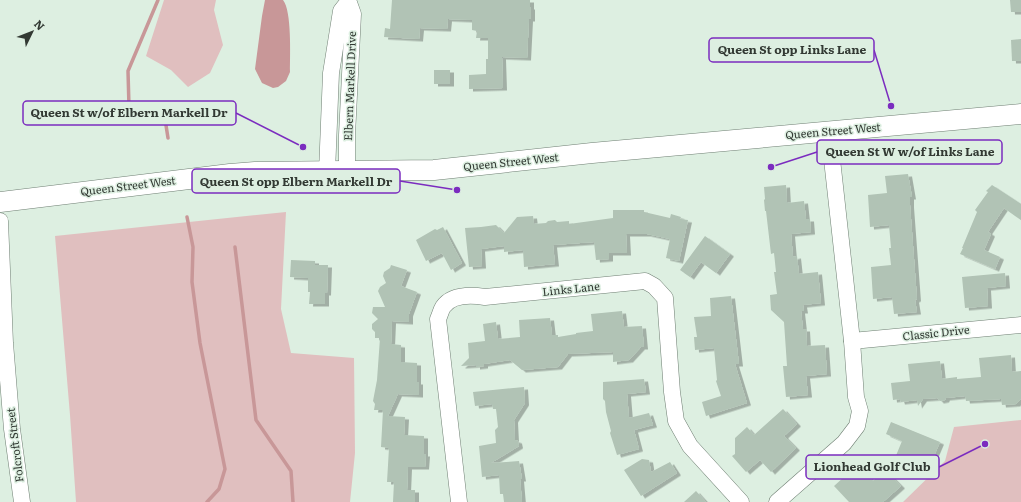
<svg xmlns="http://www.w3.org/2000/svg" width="1021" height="502" font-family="Literata,serif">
<defs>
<filter id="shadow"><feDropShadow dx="4" dy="2.5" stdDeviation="0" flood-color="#0004"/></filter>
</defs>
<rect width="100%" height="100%" fill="#ddefe1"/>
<g fill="#e0bfbf">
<polygon points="164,0 216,0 214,10 223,45 210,73 188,87 171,70 146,56"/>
<polygon points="286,212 281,309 291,353 354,358 355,453 350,502 76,502 70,415 55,236"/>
<polygon points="1021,420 1021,502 903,502 945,461 954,427"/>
</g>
<path fill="#c89798" d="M265 0H283C292 11 290 56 290 72L286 81 278 87 273 88 262 83 255 69 262 16Z"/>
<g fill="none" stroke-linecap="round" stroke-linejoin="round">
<g stroke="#c89798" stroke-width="3.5">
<polyline points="158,0 128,71 129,107 141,117 165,119 168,138"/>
<polyline points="187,217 193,247 192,282 200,343 225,469 219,489 207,502"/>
<polyline points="235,247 256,420 291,471 293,502"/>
</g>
</g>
<g fill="#b1c3b5" filter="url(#shadow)">
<polygon points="392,0 530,0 530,7 531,7 531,19 529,19 527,58 502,57 503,88 469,89 469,75 486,74 486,59 488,59 488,38 476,38 477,31 472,30 472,20 448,19 447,29 420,28 419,39 384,37 385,28 390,29"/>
<polygon points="1010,0 1021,0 1021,12 1011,12"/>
<polygon points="1021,39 1021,61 1012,61 1011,40"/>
<rect x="434" y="70" width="16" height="14"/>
<polygon points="908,174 912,197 910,197 910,205 917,299 915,300 917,312 894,314 892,297 873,299 871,267 891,265 889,248 891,248 889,225 870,227 868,195 887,193 885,176"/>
<polygon points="786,185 787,203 804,201 806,219 810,219 811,232 791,234 793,257 797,256 799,274 818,272 821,303 803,305 804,311 801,311 803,329 806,329 807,346 825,345 827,374 806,376 808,395 786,397 783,366 787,366 784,322 771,310 770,295 777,294 774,272 776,272 774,253 771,254 766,211 765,211 764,200 765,199 764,187"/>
<polygon points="992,185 1021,204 1021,220 1004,208 988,232 991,234 984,250 1000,257 995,269 960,254 963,248 962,248 977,212 975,210 988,192 986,191"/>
<polygon points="613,210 644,210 644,212 670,218 671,214 681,217 680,219 688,220 679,261 666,258 670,239 647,234 626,234 627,253 609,253 609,259 596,260 594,242 553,245 555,264 524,267 523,250 504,252 504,246 481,249 482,266 469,267 465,228 481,227 496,225 504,233 517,217 533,216 534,224 546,223 548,221 555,220 557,222 569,221 569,224 613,218"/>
<polygon points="443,227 462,263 451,270 442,253 426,261 416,240 435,229 437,230"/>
<polygon points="705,236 730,254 716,273 701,262 690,277 680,270"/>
<polygon points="291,260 315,261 315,265 328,265 327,293 325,293 325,304 309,304 310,292 308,292 308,278 290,277"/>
<polygon points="391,265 407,270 401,286 417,292 409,314 409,322 392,321 391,344 401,345 401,362 417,363 417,382 419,382 419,395 398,394 388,416 405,417 404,435 424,436 424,454 426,454 425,467 408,467 407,490 415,490 415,502 393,502 394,482 387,482 389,448 381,447 383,410 374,410 375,404 373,401 377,380 380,338 375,338 375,332 372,329 372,324 378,319 372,313 373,307 385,307 378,291 380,287 386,283 383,276 384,272 390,268"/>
<polygon points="1005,273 1006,286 987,288 988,306 965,308 962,277"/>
<polygon points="731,296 739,364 735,364 747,403 706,416 702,402 721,396 716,381 717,380 714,348 695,350 694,337 697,337 694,317 711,316 710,298"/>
<polygon points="622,311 624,327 642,326 644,347 641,347 629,360 613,362 613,352 568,354 558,367 522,370 510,360 484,364 484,366 476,367 476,365 461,366 469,358 468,343 485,341 483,324 496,322 498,339 520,337 519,320 550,318 552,335 558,335 558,337 576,334 576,333 593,331 591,314"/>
<polygon points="1011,355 1012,372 1021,371 1021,399 1016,404 1002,405 1001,399 966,401 965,396 946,398 945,400 940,401 937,398 923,399 918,406 917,400 901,402 900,399 893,400 891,383 910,381 908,364 940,361 942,379 957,377 957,379 981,377 979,358"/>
<polygon points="644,379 646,392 627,394 629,418 649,413 653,425 634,430 639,449 617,455 610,433 611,431 606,412 605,401 603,399 603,382"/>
<polygon points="524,387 525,403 514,420 515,440 518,441 519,446 491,463 519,461 522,479 520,479 522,502 504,502 503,494 500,494 499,475 482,477 479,446 496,443 495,430 498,427 496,409 493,409 492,404 475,406 473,392"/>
<polygon points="783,409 797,424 784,436 796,448 771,472 760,460 746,472 732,456 735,454 735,438 747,427 754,435"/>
<polygon points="891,422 940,442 934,456 935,462 924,473 920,474 915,472 913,466 895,458 902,441 886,434"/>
<polygon points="642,459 649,460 651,472 670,462 677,473 641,496 624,470"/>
<polygon points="859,466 873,481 885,470 901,486 883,502 849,502 834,486 844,477 845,478"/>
<polygon points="696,491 706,502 684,502"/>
</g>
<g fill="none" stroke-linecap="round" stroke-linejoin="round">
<defs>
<g id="minor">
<polyline points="347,171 347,135 353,14 348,0"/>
<polyline points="327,172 331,73 341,11 348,2"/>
<polyline points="0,221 5,343 12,429 22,502"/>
<polyline points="852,341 1021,325"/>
<path d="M459 502 438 319C440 315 441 310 443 307 452 294 472 295 485 297L645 281 654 286 665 298 672 392 676 421 690 446 741 502"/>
<polyline points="777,502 844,443 857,426 860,411 856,397 852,341 829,132"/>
</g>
<polyline id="major" points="0,202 230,174 255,172 434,170 592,153 1021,114"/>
</defs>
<use href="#minor" stroke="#6f7f73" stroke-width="17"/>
<use href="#major" stroke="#6f7f73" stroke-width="21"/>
<use href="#minor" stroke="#fff" stroke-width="16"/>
<use href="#major" stroke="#fff" stroke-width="20"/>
</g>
<g text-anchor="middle" stroke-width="3" stroke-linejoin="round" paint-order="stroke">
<g font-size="11" fill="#323933" stroke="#ddefe1">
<text transform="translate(350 86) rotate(-88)" y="4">Elbern Markell Drive</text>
<text transform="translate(833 131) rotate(-5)" y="4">Queen Street West</text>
<text transform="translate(511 162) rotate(-6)" y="4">Queen Street West</text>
<text transform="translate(128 186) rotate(-7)" y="4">Queen Street West</text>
<text transform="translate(571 289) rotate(-6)" y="4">Links Lane</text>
<text transform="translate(936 333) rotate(-6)" y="4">Classic Drive</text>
<text transform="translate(15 445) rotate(-97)" y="4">Folcroft Street</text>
</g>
</g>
<path fill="none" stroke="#7b2cbf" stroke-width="1.5" d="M891 106L874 50M303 147L236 113M771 167L817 152M457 190L400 181M985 444L939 467"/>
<g fill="#7b2cbf" stroke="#ddefe1" stroke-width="1.5">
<circle cx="891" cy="106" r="4"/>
<circle cx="303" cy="147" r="4"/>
<circle cx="771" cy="167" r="4"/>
<circle cx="457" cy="190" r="4"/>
<circle cx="985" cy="444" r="4"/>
</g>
<g fill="#ddefe1" stroke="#7b2cbf" stroke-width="1.5">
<rect x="709" y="38" width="165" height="24" rx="4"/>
<rect x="23" y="101" width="213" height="24" rx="4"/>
<rect x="817" y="140" width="185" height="24" rx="4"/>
<rect x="192" y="169" width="208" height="24" rx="4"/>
<rect x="806" y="455" width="133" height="24" rx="4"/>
</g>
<g font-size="12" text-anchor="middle" font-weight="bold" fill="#323933">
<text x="792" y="54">Queen St opp Links Lane</text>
<text x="129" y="117">Queen St w/of Elbern Markell Dr</text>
<text x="910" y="156">Queen St W w/of Links Lane</text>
<text x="296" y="186">Queen St opp Elbern Markell Dr</text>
<text x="872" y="471">Lionhead Golf Club</text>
</g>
<g transform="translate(32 32) rotate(47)" stroke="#ddefe1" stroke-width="3" paint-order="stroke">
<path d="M0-3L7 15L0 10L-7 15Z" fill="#323933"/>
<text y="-6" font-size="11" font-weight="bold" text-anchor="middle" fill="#323933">N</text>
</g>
</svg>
